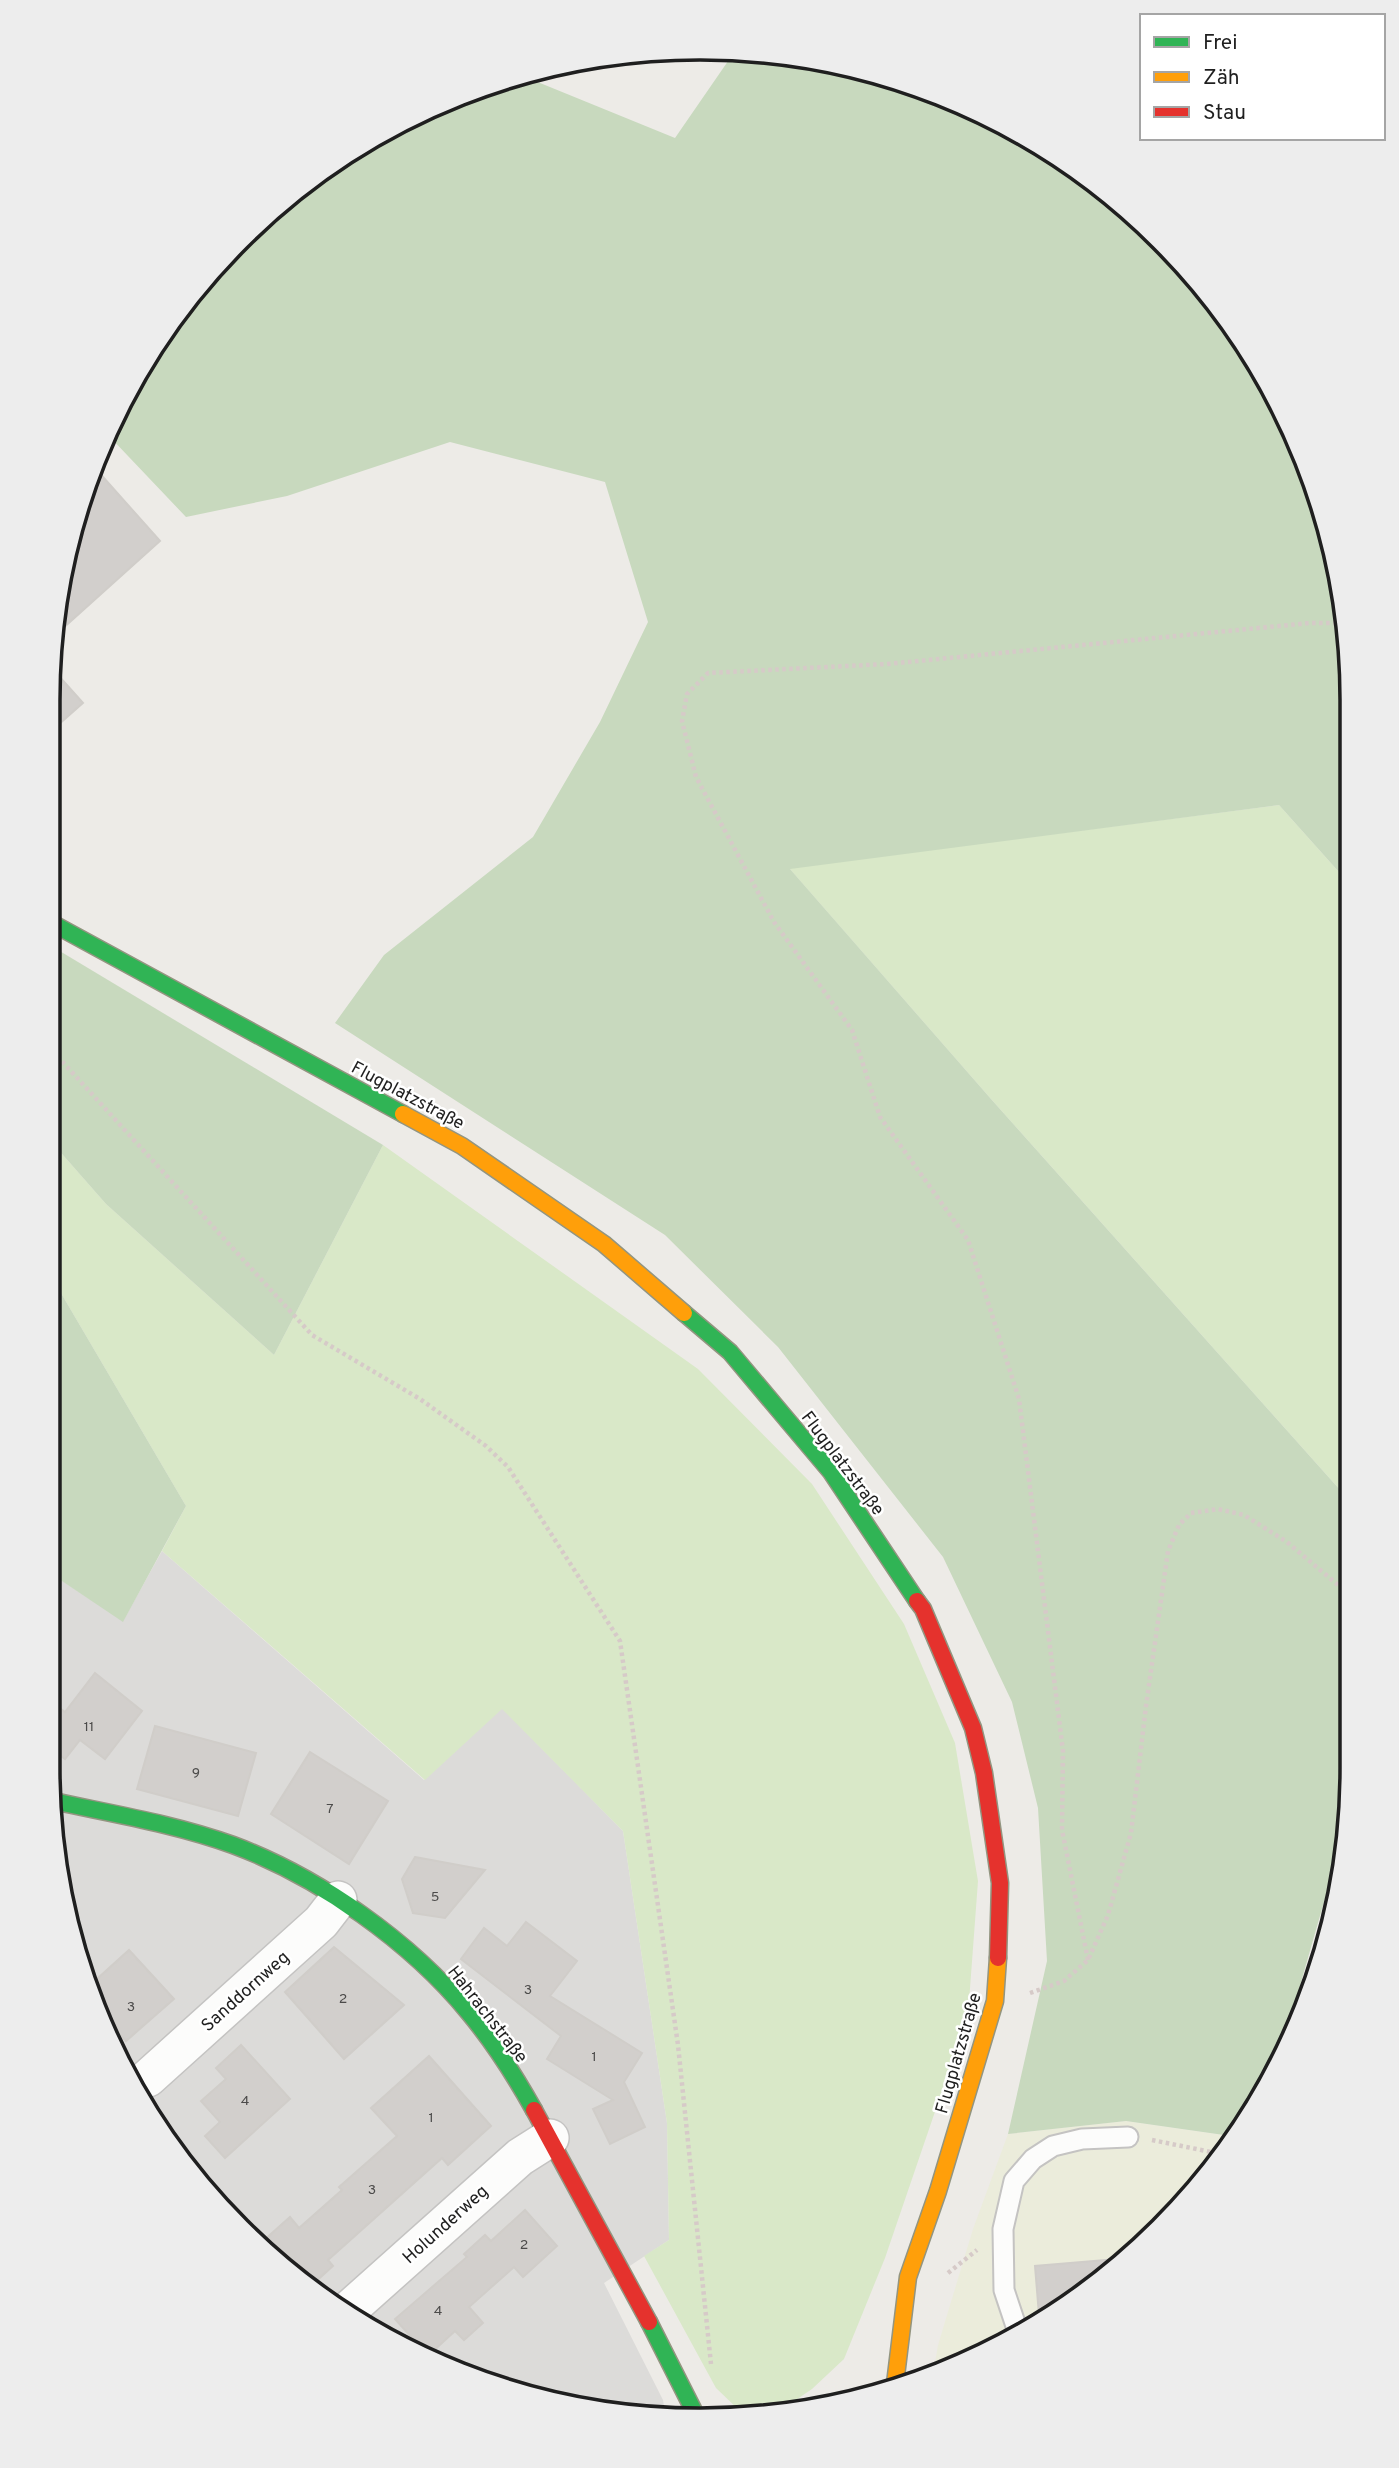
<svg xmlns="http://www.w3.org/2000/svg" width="1399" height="2468" font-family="Overpass,sans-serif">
<rect width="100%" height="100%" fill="#edebe7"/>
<polygon fill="#dcdbd9" points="162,1551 424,1780 502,1708 623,1831 667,2123 669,2240 604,2283 663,2400 665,2412 530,2398 337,2311 182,2165 82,1978 47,1768 47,1571 123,1621"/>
<polygon fill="#ebecdb" points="1126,2121 1231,2136 1129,2259 949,2371 933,2375 938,2345 973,2229 1008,2134"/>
<g fill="#d9e8c8">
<polygon points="1279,805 1347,881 1349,1500 991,1099 789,868"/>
<polygon points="48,1138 106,1204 274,1355 383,1145 698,1369 812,1484 904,1624 955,1743 978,1881 968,2015 885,2258 844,2359 812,2389 781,2410 741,2412 716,2388 644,2256 669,2240 667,2123 623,1831 502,1709 425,1780 162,1551 186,1506 48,1271"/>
</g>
<g fill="#c8d9be">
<polygon points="735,51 785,53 910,82 1026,135 1160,238 1242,337 1317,489 1346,615 1347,881 1279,805 790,869 991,1099 1349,1500 1350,1811 1277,2066 1264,2095 1231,2136 1126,2121 1008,2134 1047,1961 1038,1808 1012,1702 943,1557 778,1347 665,1235 335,1023 384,955 533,837 600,722 648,622 605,482 450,442 287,496 186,517 109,436 135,373 209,269 303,182 411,114 518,74 675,138"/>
<polygon points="48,944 383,1145 274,1355 106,1204 48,1138"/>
<polygon points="48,1271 186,1506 123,1622 47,1571"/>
</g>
<g fill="#d2cfcc" stroke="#d0cdc9" stroke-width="2">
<polygon points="95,468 160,541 52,638 70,530"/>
<polygon points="49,665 83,703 49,733"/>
<polygon points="95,1673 142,1711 105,1759 80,1740 65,1759 47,1745 47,1699 65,1712"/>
<polygon points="155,1726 256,1753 238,1816 137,1789"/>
<polygon points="310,1752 388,1801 349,1864 271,1814"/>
<polygon points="415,1857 485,1870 445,1918 413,1913 402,1879"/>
<polygon points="526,1922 577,1961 550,1996 642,2053 624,2082 645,2127 610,2144 593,2109 613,2100 547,2059 561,2036 461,1959 484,1928 507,1946"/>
<polygon points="334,1947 404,2005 344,2059 285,1992"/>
<polygon points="129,1950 174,1999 126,2041 101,2014 87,1988"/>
<polygon points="241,2045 290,2099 225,2158 205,2136 220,2122 201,2101 226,2079 216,2068"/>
<polygon points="429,2056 491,2126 448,2165 442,2158 328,2260 333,2266 311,2286 263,2241 290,2217 299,2228 342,2190 339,2187 397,2136 371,2108"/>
<polygon points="525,2210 557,2246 523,2277 514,2267 469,2307 483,2323 464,2340 455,2331 431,2353 422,2349 395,2319 467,2257 464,2254 485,2235 491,2241"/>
<polygon points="1130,2258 1129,2259 1039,2315 1035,2266"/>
</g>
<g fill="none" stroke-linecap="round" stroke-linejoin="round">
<defs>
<polyline id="lane" points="1017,2329 1004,2290 1003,2229 1014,2181 1033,2159 1053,2146 1082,2139 1128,2137"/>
<g id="street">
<polyline points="148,2078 321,1922 338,1900"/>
<polyline points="344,2314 520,2157 550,2138"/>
</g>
<g id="fast">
<polyline points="48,921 403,1114"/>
<polyline points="684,1313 730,1352 831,1472 917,1601"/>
<path d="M53 1801C113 1814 175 1824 233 1845 319 1877 411 1942 469 2013 494 2043 515 2076 534 2110"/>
<polyline points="649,2322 696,2415"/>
</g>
<g id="slow">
<polyline points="403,1114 462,1146 604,1244 684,1313"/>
<polyline points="895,2384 908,2277 938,2191 995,2001 998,1958"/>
</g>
<g id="jam">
<polyline points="917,1601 923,1609 973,1728 984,1773 1000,1883 998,1958"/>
<polyline points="534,2110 649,2322"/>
</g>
</defs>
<use href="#lane" stroke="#c4c3c2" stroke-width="23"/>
<use href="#street" stroke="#c4c3c2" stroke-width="40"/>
<use href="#fast" stroke="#939580" stroke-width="19"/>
<use href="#slow" stroke="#939580" stroke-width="19"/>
<use href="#jam" stroke="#939580" stroke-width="19"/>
<g stroke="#d6cac8" stroke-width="4.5" stroke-dasharray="3.5 3.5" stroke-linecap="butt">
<polyline points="48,1046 312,1335 420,1399 486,1446 508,1467 620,1641 678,2045 711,2364"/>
<polyline points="1088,1960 1062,1830 1063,1751 1019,1399 968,1240 880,1117 852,1030 774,922 696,777 682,721 687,694 708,673 887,664 1310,623 1346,623"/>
<polyline points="1030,1993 1064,1981 1088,1960 1108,1915 1131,1833 1146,1706 1168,1551 1179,1525 1191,1513 1218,1509 1244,1515 1287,1542 1350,1595"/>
<polyline points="1152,2140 1216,2153"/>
<polyline points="948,2273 977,2250"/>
</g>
<use href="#lane" stroke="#fcfcfb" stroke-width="19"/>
<use href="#street" stroke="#fcfcfb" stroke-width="37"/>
<use href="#fast" stroke="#30b455" stroke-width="16"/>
<use href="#slow" stroke="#ff9f0a" stroke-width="16"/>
<use href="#jam" stroke="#e5322d" stroke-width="16"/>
</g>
<g text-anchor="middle" stroke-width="5" stroke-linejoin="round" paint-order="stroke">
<g font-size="14" fill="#4c4b4a">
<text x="89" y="1731">11</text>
<text x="196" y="1777">9</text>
<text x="330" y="1813">7</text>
<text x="435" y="1901">5</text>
<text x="528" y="1994">3</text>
<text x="343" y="2003">2</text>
<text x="131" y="2011">3</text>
<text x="594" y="2061">1</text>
<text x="245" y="2105">4</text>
<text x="431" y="2122">1</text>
<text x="372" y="2194">3</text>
<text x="524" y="2249">2</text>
<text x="438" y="2315">4</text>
</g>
<g font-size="18" fill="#1f1f1f" stroke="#fff">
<text transform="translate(408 1095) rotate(28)" y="6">Flugplatzstraße</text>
<text transform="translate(843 1463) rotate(53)" y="6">Flugplatzstraße</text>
<text transform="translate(245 1991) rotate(-42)" y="6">Sanddornweg</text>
<text transform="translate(488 2014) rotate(52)" y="6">Hahrachstraße</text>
<text transform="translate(958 2053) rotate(-74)" y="6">Flugplatzstraße</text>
<text transform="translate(445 2224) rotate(-42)" y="6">Holunderweg</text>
</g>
</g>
<path d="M0 0H1399V2468H0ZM700 60H700A640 640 0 0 1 1340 700V1768A640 640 0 0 1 700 2408H700A640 640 0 0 1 60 1768V700A640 640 0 0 1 700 60Z" fill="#ededed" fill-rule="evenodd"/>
<path fill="none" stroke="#1f1f1f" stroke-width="3.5" d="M700 60H700A640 640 0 0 1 1340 700V1768A640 640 0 0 1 700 2408H700A640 640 0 0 1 60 1768V700A640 640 0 0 1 700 60Z"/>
<rect x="1140" y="14" width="245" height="126" fill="#ffffff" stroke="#a5a5a5" stroke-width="2"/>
<rect x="1154" y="37" width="35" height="10" fill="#30b455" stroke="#a5a5a5" stroke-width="2"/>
<text x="1203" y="49" font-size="21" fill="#1f1f1f">Frei</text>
<rect x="1154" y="72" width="35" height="10" fill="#ff9f0a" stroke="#a5a5a5" stroke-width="2"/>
<text x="1203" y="84" font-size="21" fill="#1f1f1f">Zäh</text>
<rect x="1154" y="107" width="35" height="10" fill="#e5322d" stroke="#a5a5a5" stroke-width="2"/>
<text x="1203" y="119" font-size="21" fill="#1f1f1f">Stau</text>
</svg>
